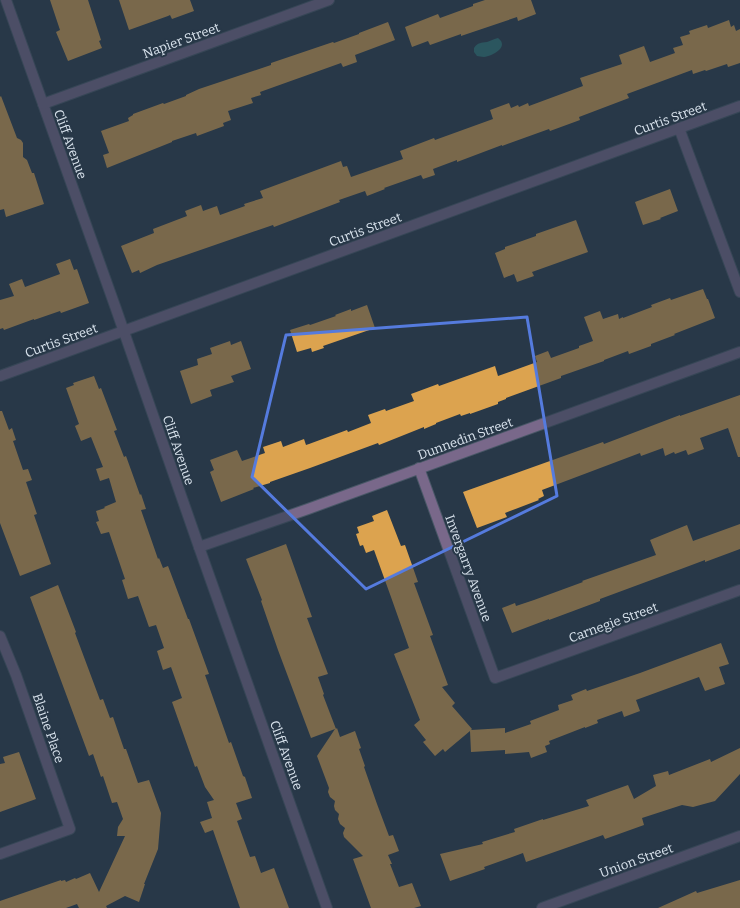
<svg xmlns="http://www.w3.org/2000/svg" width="740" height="908" font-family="Bitter,serif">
<rect width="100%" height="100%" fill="#283848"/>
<path fill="#2f7a7a" d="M498 38C510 47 492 56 484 57 481 57 479 56 477 56L474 52V48C478 42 481 43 487 42 491 41 493 39 498 38Z"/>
<g fill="#dca34f">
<polygon points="50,0 88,0 101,40 99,41 102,48 68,61 56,32 60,30"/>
<polygon points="119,0 190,0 194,11 172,19 170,15 168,16 129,30"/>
<polygon points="485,0 531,0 536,14 518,21 517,17 461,36 461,34 430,45 428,41 412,47 405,27 438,14 440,18 473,6 473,4"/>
<polygon points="729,20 731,27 734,25 736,31 740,29 740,63 728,67 727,64 706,71 705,70 693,74 692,70 627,94 629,98 579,117 580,120 550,131 549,129 502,146 502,145 457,162 457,160 433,169 435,175 423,179 421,175 384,188 385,189 367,196 365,191 339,200 340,202 274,227 273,225 157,265 140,273 139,270 132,273 121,246 154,233 153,229 187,216 185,211 201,205 203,211 217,206 220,215 245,206 244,204 263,198 260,191 341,161 343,167 347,166 351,177 403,159 400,151 434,138 435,140 493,119 490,110 509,103 511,108 518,105 519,107 528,103 529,106 583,86 580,78 622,64 619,55 644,46 650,62 675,53 673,48 683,45 680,37 690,34 689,31 707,25 708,28"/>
<polygon points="388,22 395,40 355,55 357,62 343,67 341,63 260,92 261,95 251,98 253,103 228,111 231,120 223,123 224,126 197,136 196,133 172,141 172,142 107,168 103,155 109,153 101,131 129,121 128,118 133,115 133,114 163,103 164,104 186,96 186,95 199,89 271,65 271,63 333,42 334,43 359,34 359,33"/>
<polygon points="1,96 17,138 21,140 23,143 23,157 27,160 32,173 34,173 44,204 6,217 4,209 0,210 0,97"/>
<polygon points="670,189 678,211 660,218 661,219 643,225 635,202"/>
<polygon points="576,220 588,252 532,272 534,276 517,282 514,274 504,278 495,253 505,249 505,247 536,236 536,234"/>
<polygon points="70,259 74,270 77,269 89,303 61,313 60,311 34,320 34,319 4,330 3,328 0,329 0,300 14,296 9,284 22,279 25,287 60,274 56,264"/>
<polygon points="703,289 707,299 708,299 715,318 674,334 675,335 651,344 651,346 629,354 628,351 604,360 604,361 561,376 561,378 506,398 506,399 498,402 498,404 470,414 470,413 461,416 460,414 436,423 436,424 424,429 424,427 379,445 378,443 310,468 270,482 270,483 253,488 254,489 221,502 210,472 214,470 210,460 237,450 242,461 265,453 263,447 281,441 283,447 304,439 306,445 309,444 347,430 348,432 371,423 368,415 385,409 386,411 414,401 411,394 438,384 439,386 495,366 498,376 537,362 535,356 548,351 551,358 579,348 579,346 593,341 584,317 600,311 603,319 618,314 619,319 623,317 623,318 652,307 651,305 670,298 671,300"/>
<polygon points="367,305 375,328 323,346 324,348 312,352 311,348 297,352 290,330 309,324 310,325 336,316 335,315 351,309 351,311"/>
<polygon points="230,341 231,345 241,341 251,369 231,376 234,382 210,390 212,396 191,404 180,371 198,365 197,359 212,354 210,348"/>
<polygon points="94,376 99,389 101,388 117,430 114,431 124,457 126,456 140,495 141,494 146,509 141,510 158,559 159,558 163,568 168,566 188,619 189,619 209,674 205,675 229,743 231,742 243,776 245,777 252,798 236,803 242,819 237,821 250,857 255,856 261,873 274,868 289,908 240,908 213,830 205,833 200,822 212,818 207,802 214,800 205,787 197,766 195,767 172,702 182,698 171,667 163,670 157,651 164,648 156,625 149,627 138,596 128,599 122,580 125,579 109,532 101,534 96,522 99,521 96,511 105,508 104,507 116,502 109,478 100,481 96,469 103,467 91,437 81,441 75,426 79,424 66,388 74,385 73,383"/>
<polygon points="740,395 740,457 738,457 728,428 700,438 704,449 688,455 686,450 675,454 674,452 665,456 663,448 641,456 640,453 542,490 544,496 538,499 539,500 505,513 507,517 477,528 463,492 603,442 604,444 680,415 680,416"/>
<polygon points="0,411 2,411 9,430 12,428 16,440 13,441 23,470 28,469 32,480 26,482 37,514 34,515 51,564 20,576 0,523"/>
<polygon points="387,510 401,546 405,545 418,582 414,583 433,635 430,636 448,685 442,687 455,703 452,706 472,729 471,730 505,728 505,733 531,724 530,721 559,710 558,705 573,700 571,695 586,689 587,691 640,673 721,643 729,664 719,667 725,684 705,691 699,677 636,700 640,711 624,717 622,711 597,720 598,723 585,728 585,727 549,741 550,744 545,746 547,752 531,758 529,752 505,754 505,750 471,752 470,731 445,752 443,749 435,756 423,742 426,740 414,725 420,720 394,654 409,648 391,597 374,550 366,553 363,545 360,546 356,534 359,533 357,527 374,521 372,516"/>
<polygon points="740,524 740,549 705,562 705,560 681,569 600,599 600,601 549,620 549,619 512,633 502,608 515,603 516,606 534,600 583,582 582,581 656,555 650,540 687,525 693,541"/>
<polygon points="286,544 312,617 307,618 328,674 318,677 324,694 323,695 336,729 337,728 340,737 355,731 361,748 359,749 365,766 364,767 377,804 389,836 393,835 399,851 388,855 392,864 390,864 399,887 412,883 421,906 414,908 371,908 353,859 363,856 344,837 343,833 345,828 340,824 338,819 339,814 335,810 334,806 335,801 330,797 328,792 329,788 317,756 335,729 311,738 278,650 261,601 262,600 246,559"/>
<polygon points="58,585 76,632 75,633 100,700 103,699 110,718 113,717 124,749 126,749 138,783 149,780 161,813 158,849 144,884 145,884 139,902 125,896 106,906 107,908 79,908 77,904 66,908 0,908 0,901 61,880 61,881 65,880 66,882 75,878 76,879 90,873 99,892 125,836 117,836 118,827 123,819 117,802 112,803 103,776 101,777 93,754 89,756 30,597"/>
<polygon points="740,748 740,774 715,801 693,807 682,805 642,818 644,825 605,839 603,835 526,862 523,853 484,867 485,869 450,881 440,854 483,844 482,842 515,832 514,829 543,819 543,820 589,806 586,800 628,785 634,799 656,786 653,775 668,771 669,775 710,759 711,762"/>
<polygon points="19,752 36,799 0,812 0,764 5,763 3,757"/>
<polygon points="740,880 740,908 658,908 696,891 697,893"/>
</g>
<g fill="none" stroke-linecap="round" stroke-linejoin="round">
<defs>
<g id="minor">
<polyline points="6,0 115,306 199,547 327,908"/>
<polyline points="43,104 329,0"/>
<polyline points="679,128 740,292"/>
<polyline points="419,468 495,678 740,590"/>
<polyline points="199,547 308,509 740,352"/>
<polyline points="0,636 16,675 70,829 0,854"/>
<polyline points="542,908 740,836"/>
</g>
<polyline id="tertiary" points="0,376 740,106"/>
</defs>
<use href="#minor" stroke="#485766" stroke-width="12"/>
<use href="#tertiary" stroke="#485766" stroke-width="12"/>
<use href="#minor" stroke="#79688a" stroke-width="10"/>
<use href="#tertiary" stroke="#79688a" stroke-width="10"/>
</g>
<path d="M0 0H740V908H0ZM527 317 557 496 366 589 252 477 286 335Z" fill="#283848" fill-opacity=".55" fill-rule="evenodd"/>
<path fill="none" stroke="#557bde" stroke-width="3" stroke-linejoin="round" d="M527 317 557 496 366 589 252 477 286 335Z"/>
<g text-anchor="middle" stroke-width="4" stroke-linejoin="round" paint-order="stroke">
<g font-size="13" fill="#d9e3ed" stroke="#283848">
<text transform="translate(181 40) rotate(-20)" y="5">Napier Street</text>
<text transform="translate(670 118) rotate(-20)" y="5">Curtis Street</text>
<text transform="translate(71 144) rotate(70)" y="5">Cliff Avenue</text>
<text transform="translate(365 229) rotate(-20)" y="5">Curtis Street</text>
<text transform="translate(61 340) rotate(-20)" y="5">Curtis Street</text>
<text transform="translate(465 438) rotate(-20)" y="5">Dunnedin Street</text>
<text transform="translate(179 450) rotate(71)" y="5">Cliff Avenue</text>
<text transform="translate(469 568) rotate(70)" y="5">Invergarry Avenue</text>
<text transform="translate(613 622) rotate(-20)" y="5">Carnegie Street</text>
<text transform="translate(49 728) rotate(71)" y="5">Blaine Place</text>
<text transform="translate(287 755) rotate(70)" y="5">Cliff Avenue</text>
<text transform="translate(636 860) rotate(-20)" y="5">Union Street</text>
</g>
</g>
</svg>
